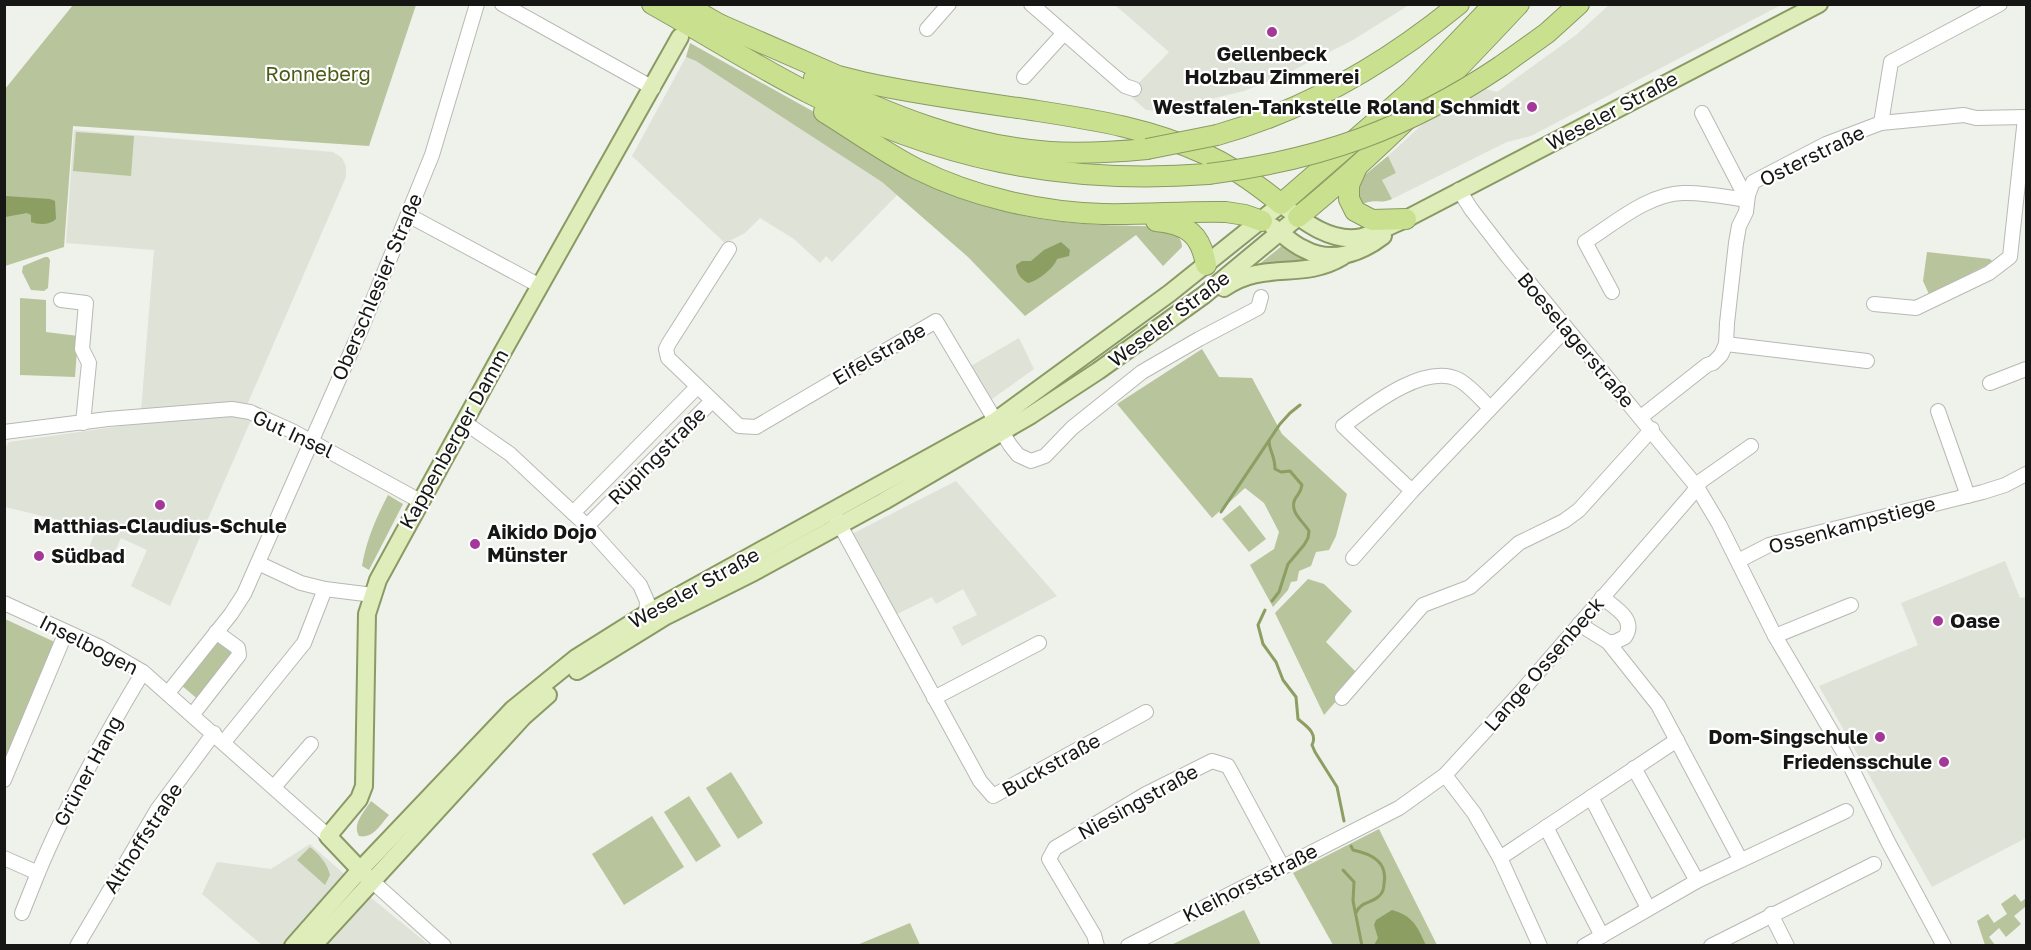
<svg xmlns="http://www.w3.org/2000/svg" width="2031" height="950" font-family="'Golos Text',sans-serif">
<rect width="100%" height="100%" fill="#eff1eb"/>
<g fill="#dfe2d7">
<polygon points="1115,5 1409,5 1353,40 1286,74 1244,91 1159,111 1146,110 1128,94 1169,52"/>
<polygon points="1609,5 1781,5 1531,136 1507,142 1392,199 1382,180 1396,173 1388,156 1466,84 1497,92 1576,35"/>
<polygon points="686,57 696,61 882,182 897,195 832,262 826,256 820,263 794,239 760,218 745,233 725,243 632,156"/>
<polygon points="74,130 333,152 342,158 346,166 346,177 247,405 141,411 154,250 66,243"/>
<polygon points="1019,338 1034,369 992,399 971,366"/>
<polygon points="220,416 239,416 251,420 170,606 131,586 147,550 121,538 108,566 86,556 96,529 5,507 5,448 9,442 135,424"/>
<polygon points="956,481 1057,596 962,646 952,627 977,615 963,589 936,604 932,597 893,616 850,535"/>
<polygon points="2005,561 2020,598 2026,597 2026,838 1932,887 1819,686 1918,645 1901,603"/>
<polygon points="310,844 375,901 429,945 262,945 202,894 217,862 271,869"/>
</g>
<g fill="#b7c49c">
<polygon points="73,5 416,5 369,146 73,126 64,247 5,266 5,89"/>
<path d="M690 43 974 201C1001 210 1027 218 1055 221 1091 226 1127 225 1163 227 1172 231 1182 236 1182 247L1163 266 1136 235 1025 316 968 257 882 182 696 61 686 57Z"/>
<polygon points="76,132 134,136 131,176 73,171"/>
<path d="M1388 156 1396 173 1382 180 1392 199C1379 205 1375 197 1359 206L1356 182Z"/>
<polygon points="1283,245 1316,260 1253,269"/>
<polygon points="1927,252 1990,259 1993,262 1929,294 1923,281"/>
<polygon points="45,257 48,257 50,260 48,288 44,291 31,290 22,272 23,266"/>
<polygon points="20,298 46,300 46,332 78,336 75,377 20,375"/>
<polygon points="1202,349 1219,377 1252,378 1282,434 1347,494 1336,536 1329,550 1316,552 1311,566 1299,571 1297,581 1291,582 1288,590 1273,607 1250,565 1274,549 1279,532 1264,503 1245,488 1212,518 1117,404"/>
<path d="M388 495 403 504 369 570 362 566C366 541 376 518 388 495Z"/>
<polygon points="1240,505 1266,539 1249,552 1222,519"/>
<polygon points="1308,579 1324,584 1352,611 1326,642 1359,675 1324,715 1275,613"/>
<polygon points="5,619 59,644 5,773"/>
<polygon points="219,639 235,654 200,701 181,685"/>
<polygon points="731,772 763,823 738,839 706,788"/>
<polygon points="689,796 721,846 696,862 664,812"/>
<path d="M371 801 389 815C380 825 373 839 359 836 352 824 364 812 371 801Z"/>
<polygon points="652,816 684,867 624,905 592,854"/>
<polygon points="1379,829 1437,945 1333,945 1293,873"/>
<path d="M310 847C319 854 327 863 330 875L325 885 297 860Z"/>
<polygon points="2015,894 2021,902 2026,898 2026,908 2025,907 2014,916 2021,924 2006,937 1999,928 1989,937 1995,945 1985,945 1977,921 1988,914 1994,923 2007,914 2001,904"/>
<polygon points="1244,910 1261,945 1171,945"/>
<polygon points="910,923 920,945 857,945"/>
</g>
<g fill="#8c9e61">
<path d="M5 196 50 199 55 201 56 219C50 225 39 225 31 222V215L27 213 5 217Z"/>
<path d="M1061 242 1070 250 1069 256 1057 259C1054 268 1038 281 1028 283 1021 279 1016 273 1016 265L1022 261H1031L1044 250Z"/>
<path d="M1392 910C1414 916 1417 927 1426 945H1374L1378 938 1374 925 1376 920Z"/>
</g>
<g fill="none" stroke-linecap="round" stroke-linejoin="round">
<g stroke="#8c9e61" stroke-width="3">
<path d="M1269 441C1269 450 1275 456 1275 469L1281 472 1290 471 1302 485C1301 492 1299 493 1295 499 1289 512 1303 521 1309 531L1308 538 1304 545 1288 564 1279 592 1272 601"/>
<polyline points="1221,512 1280,424 1290,413 1300,405"/>
<path d="M1265 610 1258 625 1263 644 1276 662 1283 680 1296 697 1298 719C1306 726 1318 733 1312 745L1315 752 1337 787 1344 821"/>
<path d="M1351 846 1353 850C1372 854 1388 862 1384 884 1384 889 1382 894 1378 897 1370 904 1361 901 1356 913"/>
<polyline points="1343,870 1354,882 1353,901 1362,946"/>
</g>
<defs>
<g id="minor">
<polyline points="502,4 653,88"/>
<polyline points="1031,4 1125,86 1134,89"/>
<polyline points="927,29 949,4"/>
<polyline points="1024,77 1064,33"/>
<polyline points="1702,113 1742,190 1748,195"/>
<polyline points="1881,123 1891,62 2000,4"/>
<polyline points="1459,190 1471,209 1508,257 1697,487 1719,524 1775,636 1844,753 1888,842 1944,946"/>
<polyline points="408,215 540,286"/>
<polyline points="729,249 669,343 666,349 668,358 739,426 756,427 936,321 1010,445 1018,455 1031,461 1045,456 1072,428 1142,372 1199,339 1258,308 1261,297"/>
<path d="M1612 292 1585 242C1614 224 1647 194 1683 193 1704 192 1726 197 1747 200"/>
<polyline points="61,300 86,303 82,349 89,363 83,423"/>
<polyline points="1874,304 1916,308 1989,273 2010,257 2025,118"/>
<polyline points="1726,344 1867,361"/>
<polyline points="1990,383 2026,369"/>
<polyline points="1938,411 1968,496"/>
<polyline points="1641,417 1707,365 1713,363 1721,355 1726,344 1727,323 1736,243 1739,226 1746,212 1748,195 1753,182 1826,144 1881,123 1964,115 1976,118 2026,117"/>
<polyline points="464,422 510,454 587,526 640,585 647,601 646,614"/>
<polyline points="4,432 108,419 232,409 250,412 292,431 420,501"/>
<path d="M1412 491 1343 426C1370 406 1425 362 1459 380 1470 386 1481 399 1490 408"/>
<polyline points="573,513 697,387"/>
<polyline points="835,516 980,781 993,796 1146,712"/>
<polyline points="587,526 712,401"/>
<polyline points="1353,558 1412,491 1566,329"/>
<polyline points="1738,561 1769,545 1983,492 2005,485 2026,474"/>
<polyline points="258,563 301,583 325,589 373,595"/>
<path d="M1602 597C1614 607 1637 619 1625 637L1615 642H1608"/>
<polyline points="4,603 100,647 143,672 328,836"/>
<polyline points="1579,624 1608,642 1658,705 1740,859"/>
<polyline points="1775,636 1851,605"/>
<polyline points="168,693 231,614 244,594 362,327 432,155 477,4"/>
<polyline points="934,698 1039,643"/>
<polyline points="1342,698 1423,605 1470,587 1519,543 1564,521 1579,510 1652,429"/>
<polyline points="193,714 239,655 238,648 216,632"/>
<polyline points="224,742 304,643 325,589"/>
<polyline points="1634,768 1697,881"/>
<polyline points="1445,775 1474,813 1500,858 1540,946"/>
<polyline points="4,780 66,632"/>
<polyline points="274,787 311,744"/>
<polyline points="1591,797 1648,908"/>
<polyline points="1546,827 1602,936"/>
<path d="M4 858 38 873C67 803 104 737 143 672"/>
<polyline points="1500,858 1677,740"/>
<polyline points="372,881 444,946"/>
<polyline points="22,913 38,873"/>
<polyline points="1771,914 1787,946"/>
<polyline points="77,946 157,810 214,733"/>
<polyline points="1097,946 1094,935 1049,859 1055,848 1146,794 1212,761 1228,766 1282,866"/>
<polyline points="1128,946 1399,808 1445,775 1520,693 1692,494 1701,481 1751,446"/>
<polyline points="1584,946 1697,881 1846,811"/>
<polyline points="1711,946 1874,864"/>
</g>
<g id="major">
<path d="M1273 227C1283 234 1292 244 1304 249 1331 264 1361 253 1383 236"/>
<path d="M1224 288C1263 260 1302 281 1342 257"/>
<polyline points="577,671 666,616 754,572 884,501 1031,415 1098,371 1204,295 1298,217"/>
<polyline points="366,876 328,836 359,799 364,786 367,614 378,580 501,355 680,37"/>
<path d="M293 946 360 870 513 709 576 658 646 614 995 421 1170 293 1281 204C1303 221 1332 244 1362 237 1377 233 1391 225 1406 219L1819 4"/>
<polyline points="313,946 523,717 548,695"/>
</g>
<g id="highway">
<path d="M652 4C704 33 754 65 807 92 938 159 1061 185 1208 174"/>
<polyline points="684,4 731,31"/>
<path d="M721 25 838 76 862 82C920 95 979 102 1038 111 1096 120 1151 129 1205 154 1233 167 1258 185 1281 204L1411 91 1494 4"/>
<polyline points="1501,66 1547,33 1579,4"/>
<path d="M814 78C888 115 967 146 1050 152 1082 154 1115 152 1147 149"/>
<path d="M824 112C855 131 885 153 917 169 973 197 1040 212 1103 214 1144 215 1185 211 1226 212L1245 215 1262 221"/>
<path d="M1217 135C1307 110 1387 63 1459 4"/>
<polyline points="1357,167 1349,185 1349,199 1355,211 1372,220 1406,219"/>
<path d="M1298 217C1377 153 1449 79 1519 4"/>
<path d="M1156 221C1187 224 1201 234 1206 265"/>
</g>
</defs>
<use href="#minor" stroke="#b7b9b4" stroke-width="16"/>
<use href="#major" stroke="#8a9a64" stroke-width="20"/>
<use href="#highway" stroke="#8a9a64" stroke-width="22"/>
<use href="#minor" stroke="#fff" stroke-width="14"/>
<use href="#major" stroke="#dfedbb" stroke-width="16"/>
<use href="#highway" stroke="#c9e18e" stroke-width="20"/>
<defs>
<g id="highway-bridge">
<polyline points="1147,149 1217,135"/>
<path d="M1208 174C1320 160 1407 129 1501 66"/>
</g>
</defs>
<use href="#highway-bridge" stroke="#8a9a64" stroke-width="22" stroke-linecap="butt"/>
<use href="#highway-bridge" stroke="#c9e18e" stroke-width="20"/>
</g>
<g fill="#a43899" stroke="#fff" stroke-width="2">
<circle cx="1272" cy="32" r="6"/>
<circle cx="1532" cy="107" r="6"/>
<circle cx="160" cy="505" r="6"/>
<circle cx="475" cy="544" r="6"/>
<circle cx="39" cy="556" r="6"/>
<circle cx="1938" cy="621" r="6"/>
<circle cx="1880" cy="737" r="6"/>
<circle cx="1944" cy="762" r="6"/>
</g>
<g text-anchor="middle" stroke-width="4.5" stroke-linejoin="round" paint-order="stroke">
<g font-size="20" font-weight="bold" fill="#161615" stroke="#fff" text-anchor="end">
<text x="1272" y="61" text-anchor="middle">Gellenbeck<tspan x="1272" dy="23">Holzbau Zimmerei</tspan></text>
<text x="1520" y="114">Westfalen-Tankstelle Roland Schmidt</text>
<text x="160" y="533" text-anchor="middle">Matthias-Claudius-Schule</text>
<text x="487" y="539" text-anchor="start">Aikido Dojo<tspan x="487" dy="23">Münster</tspan></text>
<text x="51" y="563" text-anchor="start">Südbad</text>
<text x="1950" y="628" text-anchor="start">Oase</text>
<text x="1868" y="744">Dom-Singschule</text>
<text x="1932" y="769">Friedensschule</text>
</g>
<g font-size="20" fill="#4b5b17" stroke="#fff">
<text x="318" y="81">Ronneberg</text>
</g>
<g font-size="20" fill="#161615" stroke="#fff">
<text transform="translate(1612 111) rotate(-28)" y="7">Weseler Straße</text>
<text transform="translate(1812 156) rotate(-26)" y="7">Osterstraße</text>
<text transform="translate(377 287) rotate(-67)" y="7">Oberschlesier Straße</text>
<text transform="translate(1169 319) rotate(-37)" y="7">Weseler Straße</text>
<text transform="translate(1576 340) rotate(50)" y="7">Boeselagerstraße</text>
<text transform="translate(879 354) rotate(-30)" y="7">Eifelstraße</text>
<text transform="translate(293 434) rotate(25)" y="7">Gut Insel</text>
<text transform="translate(454 439) rotate(-61)" y="7">Kappenberger Damm</text>
<text transform="translate(657 456) rotate(-45)" y="7">Rüpingstraße</text>
<text transform="translate(1852 525) rotate(-15)" y="7">Ossenkampstiege</text>
<text transform="translate(694 588) rotate(-29)" y="7">Weseler Straße</text>
<text transform="translate(89 645) rotate(27)" y="7">Inselbogen</text>
<text transform="translate(1544 664) rotate(-49)" y="7">Lange Ossenbeck</text>
<text transform="translate(1051 765) rotate(-29)" y="7">Buckstraße</text>
<text transform="translate(88 771) rotate(-62)" y="7">Grüner Hang</text>
<text transform="translate(1138 802) rotate(-29)" y="7">Niesingstraße</text>
<text transform="translate(143 838) rotate(-57)" y="7">Althoffstraße</text>
<text transform="translate(1250 883) rotate(-27)" y="7">Kleihorststraße</text>
</g>
</g>
<rect width="2031" height="950" fill="none" stroke="#161615" stroke-width="12"/>
</svg>
